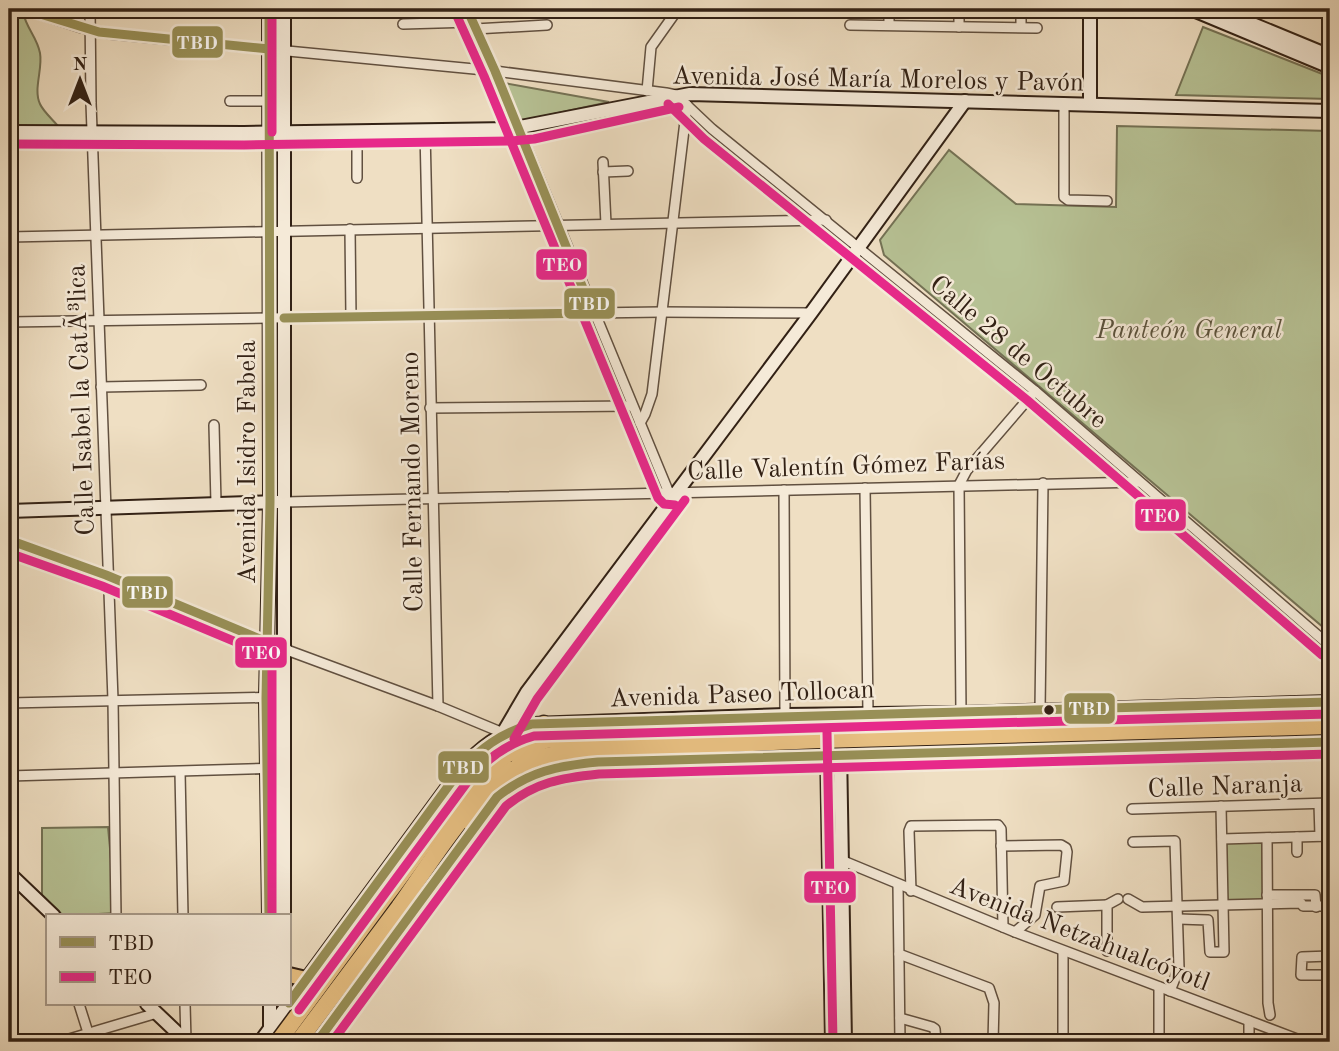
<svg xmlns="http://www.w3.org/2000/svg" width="1339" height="1051" font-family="'Old Standard TT',serif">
<rect width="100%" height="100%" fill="#efdfc3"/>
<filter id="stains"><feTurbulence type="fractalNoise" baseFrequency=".00286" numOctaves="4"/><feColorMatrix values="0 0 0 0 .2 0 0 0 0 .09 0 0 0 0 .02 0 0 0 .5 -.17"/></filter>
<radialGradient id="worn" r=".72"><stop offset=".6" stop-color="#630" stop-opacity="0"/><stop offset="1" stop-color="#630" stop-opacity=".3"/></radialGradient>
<g fill="#b7c295" stroke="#747255" stroke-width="2">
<path d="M9 9 23 12C26 28 37 37 40 53 43 69 33 89 40 104 43 111 52 119 58 126H9Z"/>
<polygon points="1203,27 1330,77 1330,99 1176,95"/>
<polygon points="504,83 609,102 521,121"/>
<polygon points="1117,126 1330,131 1330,633 884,255 880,240 949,150 1016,204 1116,207"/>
<polygon points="108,827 116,913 63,916 42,895 42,828"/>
<polygon points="1226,843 1262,843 1263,901 1227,901"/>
</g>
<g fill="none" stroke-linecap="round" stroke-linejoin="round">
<defs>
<g id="street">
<polyline points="24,9 82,28 110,34 495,71 666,93 676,95 712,129 1035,391 1330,646"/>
<polyline points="90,9 91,103 113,700 116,916"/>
<polyline points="467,9 495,71 669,493"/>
<polyline points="889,9 889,25"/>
<polyline points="959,9 959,27"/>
<polyline points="403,24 472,22"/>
<polyline points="850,25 1037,28"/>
<polyline points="1021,27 1021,9"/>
<polyline points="475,29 547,25"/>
<polyline points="647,91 651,47 678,9"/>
<polyline points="230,101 269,101"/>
<polyline points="1064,103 1064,197 1068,200 1107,201"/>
<polyline points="425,131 438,706"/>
<polyline points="603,162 606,224"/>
<polyline points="603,172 628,171"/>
<polyline points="357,178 357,132"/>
<polyline points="350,229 351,317"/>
<polyline points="9,237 826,220"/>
<polyline points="9,322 661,312 811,313"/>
<polyline points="101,387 201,385"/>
<polyline points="430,408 632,406"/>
<polyline points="640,423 645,414 652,394 687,105"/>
<polyline points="214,425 216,503"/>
<polyline points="865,488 868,713"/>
<polyline points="784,490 785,715"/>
<polyline points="285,502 1139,482"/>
<polyline points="9,540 106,575 268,643 438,706 503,733"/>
<polyline points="9,703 284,697"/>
<polyline points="1040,710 1043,483"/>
<polyline points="961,713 959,485 967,470 1035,391"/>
<polyline points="180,772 183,916"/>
<polyline points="9,776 284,768"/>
<polyline points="1319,804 1320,836"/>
<polyline points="1132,809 1330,803"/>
<polyline points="1297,837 1297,852"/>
<polyline points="1267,838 1268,1003 1270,1015"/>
<polyline points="1222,839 1330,836"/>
<polyline points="1133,842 1175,841 1179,968 1170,991"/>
<polyline points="1001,846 1061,845 1066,848 1067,852 1064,881 1040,886 1035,915 1015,932"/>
<polyline points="841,860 1015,932 1305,1042"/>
<polyline points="898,885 900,1042"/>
<polyline points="911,891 909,831 911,826 998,825 1001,829 1003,927"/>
<polyline points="1267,895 1315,895 1316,907"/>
<polyline points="1128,899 1142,907 1301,903 1303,906 1330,906"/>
<polyline points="1057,907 1107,905"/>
<polyline points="1179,919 1208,920 1210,952 1224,952 1221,806"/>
<polyline points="1063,951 1063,1042"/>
<polyline points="1107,951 1107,905 1118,899"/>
<polyline points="899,954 989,988 994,1003 993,1042"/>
<polyline points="1330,956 1302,957 1301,975 1330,975"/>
<polyline points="1159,987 1159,1042"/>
<polyline points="79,1004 91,1042"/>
<polyline points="185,1004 186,1041"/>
<polyline points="900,1018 932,1027 935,1029 936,1042"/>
<polyline points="1249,1021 1249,1042"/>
<polyline points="59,1042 157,1013"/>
</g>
<g id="secondary">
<polyline points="284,9 284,916"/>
<polyline points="1090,9 1090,103"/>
<polyline points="1191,9 1330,67"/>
<polyline points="1216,9 1330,56"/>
<polyline points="9,132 244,133 510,129 690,94 1330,111"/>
<polyline points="9,511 278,502"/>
<polyline points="503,733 527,692 811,313 965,101"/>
<polyline points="827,749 832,1042"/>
<polyline points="840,749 845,1042"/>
<path d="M492 803C518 771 559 765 598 762L1330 742"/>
<polyline points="9,873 54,916"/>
<polyline points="269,916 266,698 270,502 269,9"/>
<path d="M289 1003 458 773C479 748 500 732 532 724L785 715 961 713 1330 702"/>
<polyline points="147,1004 187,1042"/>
<polyline points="270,1004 270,1028"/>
<polyline points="260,1042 288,1004"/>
<polyline points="317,1042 481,818"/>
</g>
<polyline id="primary" points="289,975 306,979"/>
<g id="highway">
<polyline points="489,754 544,724"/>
<polyline points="470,822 497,797"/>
<path d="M385 897C420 852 460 785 508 754"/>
<path d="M399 907C430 864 472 792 518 766"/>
</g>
</defs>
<use href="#street" stroke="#615040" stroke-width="12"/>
<use href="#secondary" stroke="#322115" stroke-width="16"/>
<use href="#primary" stroke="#322115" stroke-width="18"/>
<use href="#highway" stroke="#322115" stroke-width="19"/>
<use href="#street" stroke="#f5ead8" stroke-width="9"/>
<use href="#secondary" stroke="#f5ead8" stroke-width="12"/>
<use href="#primary" stroke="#e8c082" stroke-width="14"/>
<use href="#highway" stroke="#e8c082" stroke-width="16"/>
<defs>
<g id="highway-bridge">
<polyline points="508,754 546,740 587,735 1330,711"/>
<polyline points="518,766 538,758 569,751 819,740 1330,726"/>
<polyline points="278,1042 385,897"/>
<polyline points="298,1042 399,907"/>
</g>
</defs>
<use href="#highway-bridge" stroke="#322115" stroke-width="19" stroke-linecap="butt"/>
<use href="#highway-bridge" stroke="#e8c082" stroke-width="16"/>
<defs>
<g id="bus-1">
<polyline points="24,9 99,32 269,49"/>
<polyline points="269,9 270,502 266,698 269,916"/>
<polyline points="284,318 593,313 495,71 467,9"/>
<polyline points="9,540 106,575 284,649"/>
<path d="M289 1003 458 773C479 749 501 733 532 724 798 715 1064 710 1330 702"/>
<path d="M317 1042 497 797C530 771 557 766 598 762L1330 742"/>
</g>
<g id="bus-2">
<polyline points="272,9 272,132"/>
<polyline points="456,14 484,76 658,498 664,504 675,505"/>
<polyline points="668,104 704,139 1027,400 1322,655"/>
<polyline points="9,144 244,145 511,141 534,139 679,107"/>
<polyline points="9,553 102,586 272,657 272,916"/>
<polyline points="827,732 833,1042"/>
<polyline points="514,739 537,699 685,500"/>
<path d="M299 1010 468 781C486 759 506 744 534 736 799 727 1065 722 1330 714"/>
<path d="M332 1042 506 806C536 782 561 778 599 774L1330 754"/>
</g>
</defs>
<use href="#bus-1" stroke="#f5ead8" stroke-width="14"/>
<use href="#bus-2" stroke="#f5ead8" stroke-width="14"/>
<use href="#bus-1" stroke="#989057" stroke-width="9"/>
<use href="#bus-2" stroke="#e7298a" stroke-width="9"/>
</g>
<circle fill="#322115" stroke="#f5ead8" stroke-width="2.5" cx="1049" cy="710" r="6"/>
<g text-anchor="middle" stroke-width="5" stroke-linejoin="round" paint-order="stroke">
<g font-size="26" fill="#322115" stroke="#f5ead8">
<text transform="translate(878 78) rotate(1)" y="9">Avenida José María Morelos y Pavón</text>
<text transform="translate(1019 351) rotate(40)" y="9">Calle 28 de Octubre</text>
<text transform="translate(80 400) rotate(-92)" y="9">Calle Isabel la CatÃ³lica</text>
<text transform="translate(246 462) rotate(-90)" y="9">Avenida Isidro Fabela</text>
<text transform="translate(846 465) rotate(-2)" y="9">Calle Valentín Gómez Farías</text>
<text transform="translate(411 482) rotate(-91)" y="9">Calle Fernando Moreno</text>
<text transform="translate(742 693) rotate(-2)" y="9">Avenida Paseo Tollocan</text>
<text transform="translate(1225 785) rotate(-2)" y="9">Calle Naranja</text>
<text transform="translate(1080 933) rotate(21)" y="9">Avenida Netzahualcóyotl</text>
</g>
<g font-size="26" font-style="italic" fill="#5a513b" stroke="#f5ead8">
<text x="1189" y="338">Panteón General</text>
</g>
</g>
<g stroke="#f5ead8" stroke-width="2.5">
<rect x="171" y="25" width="53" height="34" rx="7" fill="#989057"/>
<rect x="535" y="248" width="53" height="33" rx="7" fill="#e7298a"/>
<rect x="563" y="287" width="53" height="33" rx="7" fill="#989057"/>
<rect x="1134" y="498" width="53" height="34" rx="7" fill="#e7298a"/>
<rect x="121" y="575" width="53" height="34" rx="7" fill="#989057"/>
<rect x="234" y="636" width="54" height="33" rx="7" fill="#e7298a"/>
<rect x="1063" y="692" width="53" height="33" rx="7" fill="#989057"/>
<rect x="437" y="750" width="53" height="34" rx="7" fill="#989057"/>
<rect x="803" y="870" width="54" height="34" rx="7" fill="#e7298a"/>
</g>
<g font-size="19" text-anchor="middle" font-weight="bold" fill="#fff">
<text x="197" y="49">TBD</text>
<text x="562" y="271">TEO</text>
<text x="589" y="310">TBD</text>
<text x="1160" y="522">TEO</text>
<text x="147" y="599">TBD</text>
<text x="261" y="659">TEO</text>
<text x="1089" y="715">TBD</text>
<text x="463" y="774">TBD</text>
<text x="830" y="894">TEO</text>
</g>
<rect width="1339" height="1051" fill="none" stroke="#efdfc3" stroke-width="35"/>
<rect x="10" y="10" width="1318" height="1030" fill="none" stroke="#322115" stroke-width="3.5"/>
<rect x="18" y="18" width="1304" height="1016" fill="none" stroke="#322115" stroke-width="2"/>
<rect x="46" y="914" width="245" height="91" fill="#f5ead8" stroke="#a79a8a" stroke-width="2"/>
<rect x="60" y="937" width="35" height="10" fill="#989057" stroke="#a79a8a" stroke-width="2"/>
<text x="108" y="950" font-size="21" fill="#322115">TBD</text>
<rect x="60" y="972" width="35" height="10" fill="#e7298a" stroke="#a79a8a" stroke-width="2"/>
<text x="108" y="984" font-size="21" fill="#322115">TEO</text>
<g transform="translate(80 80)" stroke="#f5ead8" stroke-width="5" paint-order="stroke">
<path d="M0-5L12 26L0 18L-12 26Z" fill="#322115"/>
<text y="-10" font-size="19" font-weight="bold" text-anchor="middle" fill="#322115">N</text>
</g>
<rect width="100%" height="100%" filter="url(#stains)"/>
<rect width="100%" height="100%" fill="url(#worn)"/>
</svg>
